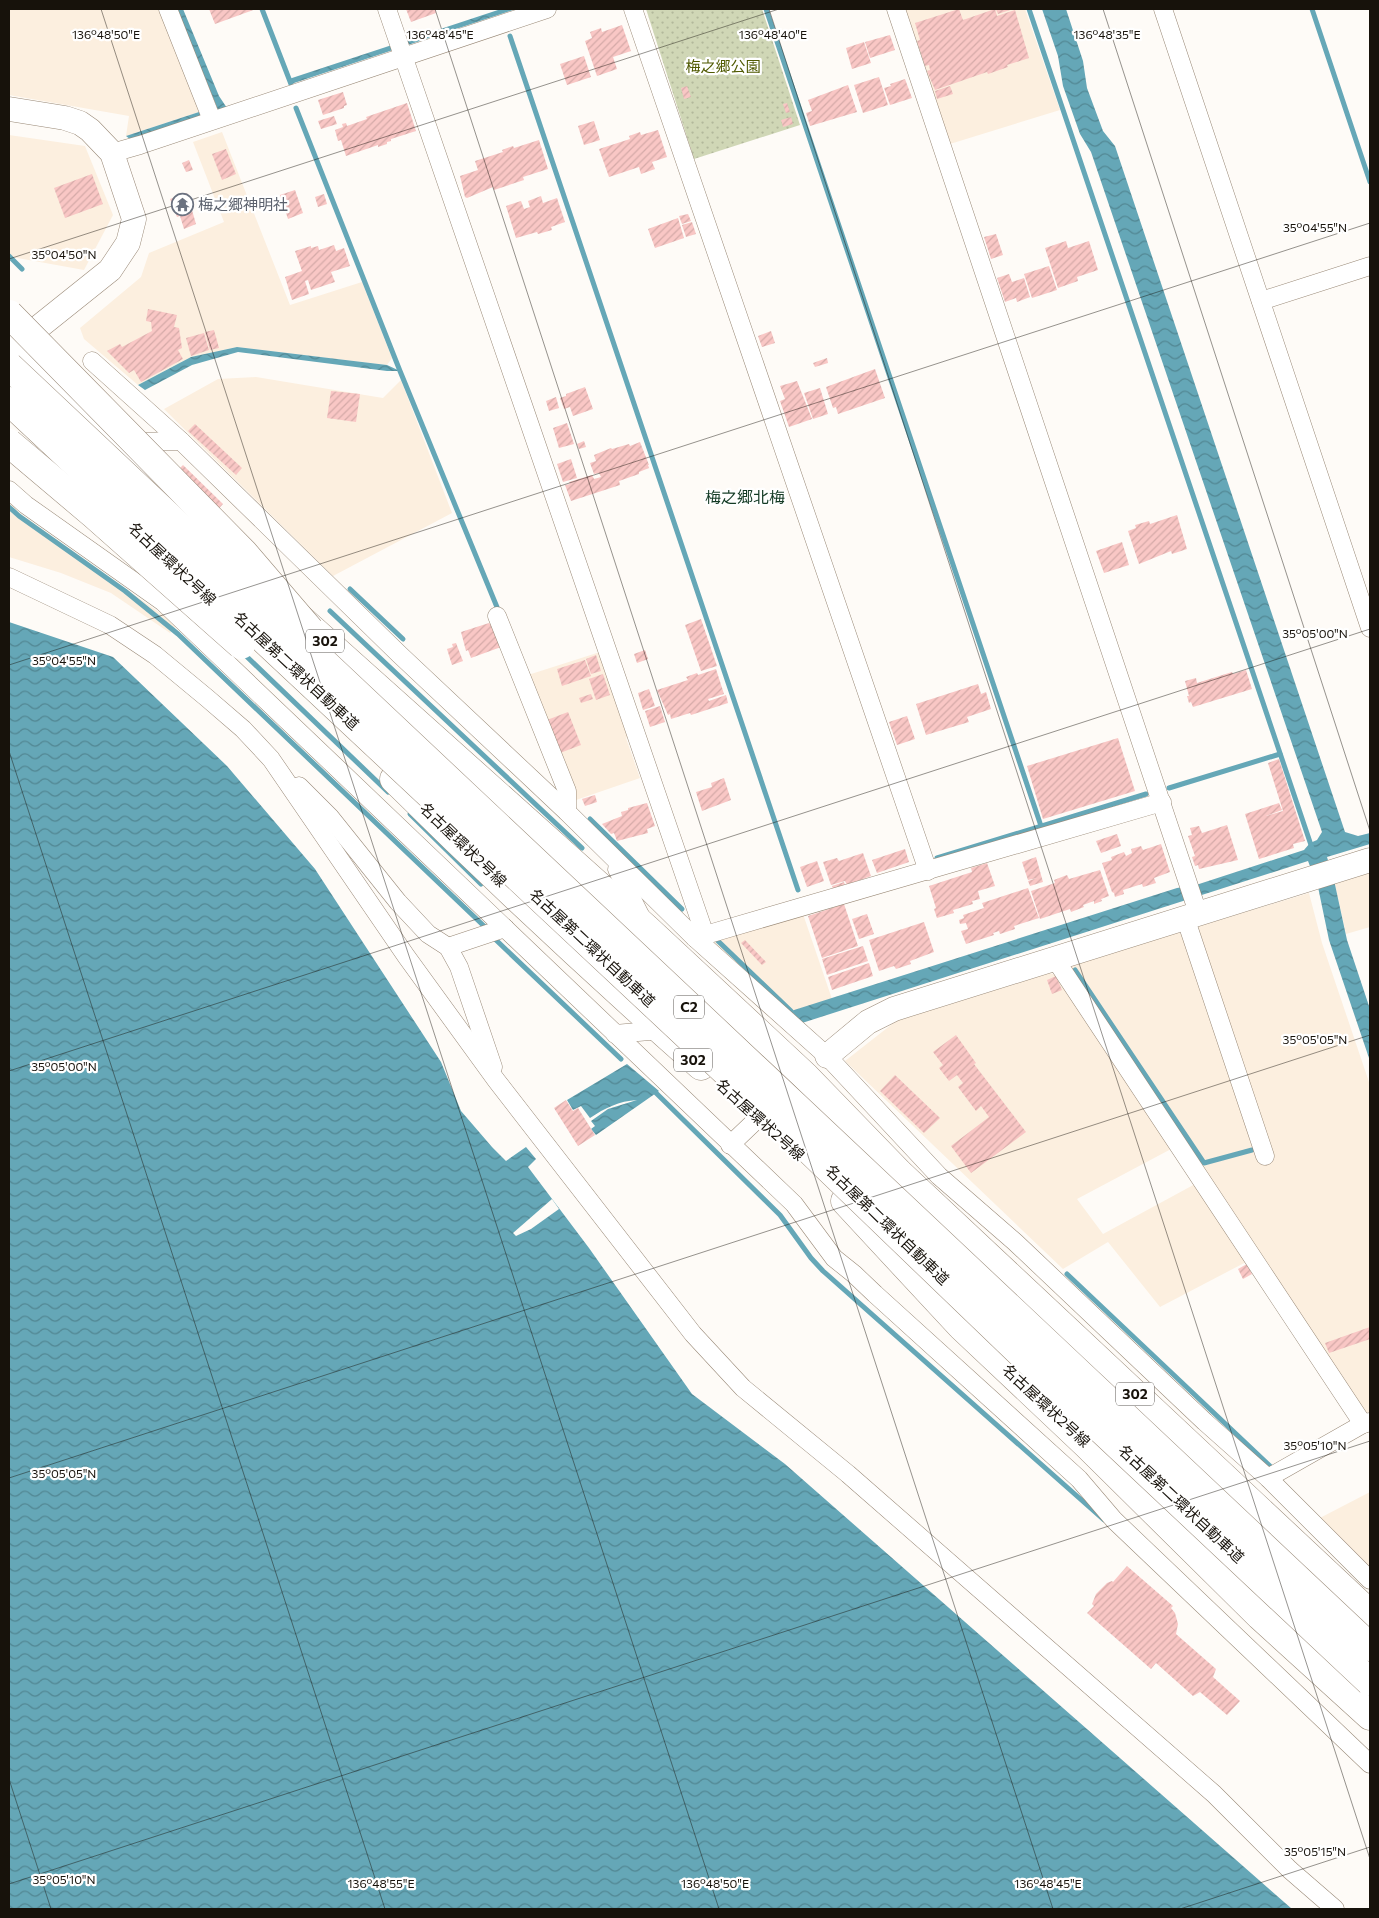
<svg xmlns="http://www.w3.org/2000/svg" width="1379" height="1918" font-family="Commissioner,'Noto Sans JP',sans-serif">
<defs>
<pattern id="park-dots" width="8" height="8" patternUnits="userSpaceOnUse" patternTransform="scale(1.25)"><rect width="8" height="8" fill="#d0d7b6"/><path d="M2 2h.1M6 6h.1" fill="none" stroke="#b2b89b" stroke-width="1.8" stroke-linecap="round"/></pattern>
<pattern id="water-waves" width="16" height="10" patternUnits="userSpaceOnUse" patternTransform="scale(1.25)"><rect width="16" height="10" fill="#65a7b7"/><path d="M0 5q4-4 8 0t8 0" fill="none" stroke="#528793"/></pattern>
<pattern id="building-hatch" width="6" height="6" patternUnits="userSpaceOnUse" patternTransform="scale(1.25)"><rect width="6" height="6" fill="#f9c7c5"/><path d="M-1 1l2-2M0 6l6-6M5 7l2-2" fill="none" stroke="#d5aaa8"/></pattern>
</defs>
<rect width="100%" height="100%" fill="#fefbf7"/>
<g fill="#fcefdf">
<polygon points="9,9 161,9 202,111 126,136 129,116 9,95"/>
<polygon points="904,9 1025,9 1060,110 950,144"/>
<polygon points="222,132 290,305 362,282 392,358 387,365 237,347 191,357 138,385 84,339 80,328 141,277 149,253 224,222 193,142"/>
<polygon points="9,135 85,146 113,215 84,270 12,257 9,253"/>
<polygon points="256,377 383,398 401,380 452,513 333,576 164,409 218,379"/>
<polygon points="9,502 22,515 177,625 170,633 111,593 61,573 9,557"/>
<polygon points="600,652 628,737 626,738 640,778 576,800 528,675"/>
<polygon points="1370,869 1370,927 1346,934 1334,880"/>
<polygon points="1309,893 1322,943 1370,1085 1370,1412 1365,1413 1071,970 1074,963 1178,932 1187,938 1197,935 1199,926"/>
<polygon points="803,914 832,999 785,1013 715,946 713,940"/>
<polygon points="1050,973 1058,976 1173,1148 1077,1199 1103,1234 1197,1183 1248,1261 1160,1307 1108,1242 1063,1269 845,1061 896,1021"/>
<polygon points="1370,1492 1370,1572 1316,1520"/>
</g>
<polygon fill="url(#park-dots)" points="646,9 762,9 800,125 694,159"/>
<g fill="url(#water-waves)">
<polygon points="177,9 183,9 219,96 227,108 218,110"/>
<polygon points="501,9 516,9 291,84 289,79"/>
<polygon points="1042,9 1066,9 1083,61 1087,88 1103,131 1115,146 1345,832 1358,836 1370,833 1370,844 1327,857 1334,880 1347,940 1370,1009 1370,1061 1329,940 1318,887 1308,861 802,1023 791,1011 1177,888 1196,885 1304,850 1310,843 1317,840 1322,832 1091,152 1080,134 1063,86 1058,56"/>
<polygon points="199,112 201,116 131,140 126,136"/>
<polygon points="237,347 387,365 400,371 387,371 238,352 192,365 145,390 138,385 191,357"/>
<polygon points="9,622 113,657 227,766 315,869 441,1062 461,1111 492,1147 506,1161 526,1147 536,1159 528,1167 589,1248 692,1394 785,1464 1292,1909 9,1909"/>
<path d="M627 1064 659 1091 596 1135 591 1129 595 1126 591 1121 608 1109 637 1100C619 1101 605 1108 590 1118L581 1106 573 1110 567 1100Z"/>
</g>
<polygon fill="#fefbf7" points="552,1199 559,1209 531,1229 516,1236 513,1233"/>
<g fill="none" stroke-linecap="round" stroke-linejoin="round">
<g stroke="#65a7b7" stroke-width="5">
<polyline points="262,9 291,84"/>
<polyline points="766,9 1041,826"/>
<polyline points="1029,9 1312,848"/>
<polyline points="1312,9 1370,182"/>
<polyline points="510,36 798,890"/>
<polyline points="296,108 400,371 499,612"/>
<polyline points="9,256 22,269"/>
<polyline points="9,507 19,516 125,591 178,634 485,927"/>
<polyline points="350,589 403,639"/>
<polyline points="330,611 582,848"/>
<polyline points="243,653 388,792"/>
<polyline points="1169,788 1280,754"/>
<polyline points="410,814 481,884"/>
<polyline points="590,819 682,909"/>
<polyline points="937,858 1146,794"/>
<polyline points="496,940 621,1059"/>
<polyline points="718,941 791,1011"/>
<polyline points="1075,970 1204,1163 1252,1150"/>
<polyline points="653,1090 780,1215 811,1258 823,1271 1104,1520"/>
<polyline points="1067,1274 1270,1466"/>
</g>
</g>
<g fill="url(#building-hatch)">
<polygon points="209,9 256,9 215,24"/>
<polygon points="406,9 435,9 436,13 411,22"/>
<polygon points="959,9 963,20 995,9 997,16 1015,10 1029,58 1007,65 1008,67 988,74 987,72 935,90 927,71 930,70 929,65 925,66 917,41 920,40 915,23"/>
<polygon points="996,9 1013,9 998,14"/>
<polygon points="622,25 631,51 613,57 617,69 597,76 585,41 592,38 590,32 601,28 602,32"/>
<polygon points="890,35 895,50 870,58 865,42"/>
<polygon points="864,42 871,63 852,69 846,48"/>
<polygon points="584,56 591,77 567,85 560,64"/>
<polygon points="879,77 888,105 863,113 854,85"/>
<polygon points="905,79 912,98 890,105 884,88 891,86 890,84"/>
<polygon points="848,85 857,112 810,126 806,113 812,111 808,100"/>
<polygon points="687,86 691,97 684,99 681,88"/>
<polygon points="950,86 953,94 937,99 935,91"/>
<polygon points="343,92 347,105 344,106 344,108 323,115 318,100"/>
<polygon points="407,103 416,131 391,139 391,141 387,142 387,144 378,147 378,145 346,156 341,140 338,141 335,130 343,127 342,124 346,123 347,126 367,119 366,117"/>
<polygon points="787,103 790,112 786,113 783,104"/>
<polygon points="334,116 337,124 321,129 318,121"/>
<polygon points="791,117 793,124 783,127 781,120"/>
<polygon points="594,121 600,140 584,145 578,126"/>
<polygon points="658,130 667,157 652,162 655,169 641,174 639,167 609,177 599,149 630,139 629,136 640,132 641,135"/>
<polygon points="539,140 548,169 523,177 524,180 494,190 493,187 467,198 465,197 460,176 478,170 475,161 503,152 502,150 513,146 514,148"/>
<polygon points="226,149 236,174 222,180 212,154"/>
<polygon points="189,160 193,170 186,172 182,163"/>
<polygon points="92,174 103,204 65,218 54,188"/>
<polygon points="295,190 303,213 288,219 280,195"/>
<polygon points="187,193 196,224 184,229 180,216 177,217 170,199"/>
<polygon points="324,194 327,204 318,207 315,197"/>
<polygon points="541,196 543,203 557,198 565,222 551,227 552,230 538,234 537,232 516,238 506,206 521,201 524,209 530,207 528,201"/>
<polygon points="688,214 691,221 682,224 679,216"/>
<polygon points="678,218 684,238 655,248 648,229"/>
<polygon points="692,222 696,234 686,237 682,225"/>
<polygon points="996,234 1003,255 991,259 984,237"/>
<polygon points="1066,241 1068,248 1089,241 1098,270 1077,277 1078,281 1058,288 1045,248"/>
<polygon points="334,245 336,251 344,248 350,266 331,272 335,282 311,290 308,280 305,281 309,294 292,300 285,277 302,271 295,251 311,246 311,248 318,246 319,250"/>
<polygon points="1049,266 1057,290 1032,298 1024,274"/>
<polygon points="1009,274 1012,282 1024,278 1030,297 1017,302 1016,298 1005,302 997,278"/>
<polygon points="148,309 177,315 174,327 179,328 182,348 178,350 183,359 141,382 134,370 129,373 107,351 120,344 122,347 152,331 151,322 146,321"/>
<polygon points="214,330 219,348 210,350 205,332"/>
<polygon points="771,331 775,343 762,347 758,336"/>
<polygon points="204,333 209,350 191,356 186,338"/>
<polygon points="827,358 828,363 815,367 813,363"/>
<polygon points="875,369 885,398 838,414 836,407 833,408 826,387"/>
<polygon points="797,381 812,419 789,427 780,401 785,399 780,386"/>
<polygon points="585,387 593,409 573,416 570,407 564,409 560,398 566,396 566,394"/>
<polygon points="820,388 828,414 813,419 804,393"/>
<polygon points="331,391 360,394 356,422 327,418"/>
<polygon points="556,397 559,408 549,411 546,401"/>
<polygon points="567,423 574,444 559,448 553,428"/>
<polygon points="195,424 242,468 236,475 188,431"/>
<polygon points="584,441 586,447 579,449 577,444"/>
<polygon points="640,442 649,465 648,465 649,468 639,472 639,474 619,481 620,485 571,501 565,485 570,484 569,482 592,475 594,479 601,477 599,473 594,474 590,463 596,461 594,455 611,448 612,449 629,444 630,446"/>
<polygon points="571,459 577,478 563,482 557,464"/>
<polygon points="183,465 223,504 213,515 172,476"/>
<polygon points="1177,515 1187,549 1172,554 1171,551 1139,564 1128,531 1136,528 1135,525 1149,521 1150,524"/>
<polygon points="1122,542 1129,565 1104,573 1096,551"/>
<polygon points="701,619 717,666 701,671 685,625"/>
<polygon points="489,623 490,624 492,624 501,647 471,658 468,650 466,651 461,632"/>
<polygon points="456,643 463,661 452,665 447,649 453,647 452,644"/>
<polygon points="645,650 648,659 637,663 634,654"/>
<polygon points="596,655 601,671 591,674 586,659"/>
<polygon points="585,660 591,676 562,686 557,669"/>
<polygon points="716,669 724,694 708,699 709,701 726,695 728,703 691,715 690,713 671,719 670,714 668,715 657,690 688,680 686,677 697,673 698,675"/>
<polygon points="1246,670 1252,689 1193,707 1191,702 1189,703 1187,696 1189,696 1185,681 1196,678 1197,683 1232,672 1233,674"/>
<polygon points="603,674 610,695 596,700 589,679"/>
<polygon points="978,684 981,694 986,692 991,709 967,717 969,722 926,735 916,704"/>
<polygon points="649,689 655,706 643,710 638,693"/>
<polygon points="591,694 593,699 581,703 579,698"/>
<polygon points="660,706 665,722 650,727 645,711"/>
<polygon points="568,712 581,745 560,753 547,720"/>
<polygon points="907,716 915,739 897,745 889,722"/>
<polygon points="1118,738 1135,791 1043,819 1027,766"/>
<polygon points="1279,759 1305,841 1293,844 1294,848 1259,859 1245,814 1279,803 1282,810 1266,816 1283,811 1268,763"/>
<polygon points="724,778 731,800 702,811 696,792 712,787 711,783"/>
<polygon points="595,795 597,802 585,806 582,799"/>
<polygon points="647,803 655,826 647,829 648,833 617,841 614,833 611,834 602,824 622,816 621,812 628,810 628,808"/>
<polygon points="1227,825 1238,860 1199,869 1198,865 1195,866 1192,857 1195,856 1188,836 1192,835 1190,828 1199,826 1202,833"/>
<polygon points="1117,834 1121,846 1101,853 1096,841"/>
<polygon points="1161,844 1170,872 1154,878 1156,883 1143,887 1142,884 1123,890 1124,894 1115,897 1114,893 1112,892 1102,863 1112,860 1111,857 1124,852 1126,856 1132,853 1131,849 1141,846 1143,850"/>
<polygon points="905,849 909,862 877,873 872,860"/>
<polygon points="863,853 871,876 847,885 845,881 831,885 823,862 837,858 839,861"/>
<polygon points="1036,857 1043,882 1030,886 1028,881 1037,878 1028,880 1022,862"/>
<polygon points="817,861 824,881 807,887 800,867"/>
<polygon points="987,863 995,886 978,891 980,899 972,901 973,904 953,910 954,913 937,918 934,909 936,908 929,886 972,872 971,868"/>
<polygon points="1100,870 1109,896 1101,899 1102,901 1094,904 1094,901 1083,905 1084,907 1071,912 1070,909 1040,919 1031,891 1055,883 1054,880 1067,875 1069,879"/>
<polygon points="844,882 846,888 834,892 832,886"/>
<polygon points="1028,888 1039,918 1014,926 1015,929 1000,934 999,931 993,933 994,935 966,944 961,931 968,929 966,923 960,924 959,920 964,918 963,915 984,908 982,903"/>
<polygon points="844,904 858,946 822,958 808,916"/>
<polygon points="867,914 874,934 859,939 852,919"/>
<polygon points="924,922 934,952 910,961 911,964 896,969 894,966 879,971 869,940"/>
<polygon points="745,940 766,962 762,965 741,943"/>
<polygon points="863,946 868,961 827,975 822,959"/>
<polygon points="869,963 873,976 832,990 828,977"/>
<polygon points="1056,976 1062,990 1052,994 1047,980"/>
<polygon points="956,1035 976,1063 974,1064 1026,1132 971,1173 951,1146 989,1117 981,1106 976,1111 958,1087 963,1083 957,1075 949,1081 939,1068 943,1065 933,1052"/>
<polygon points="895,1075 940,1118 924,1133 880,1091"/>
<polygon points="566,1100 573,1111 578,1108 595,1135 578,1146 554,1108"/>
<polygon points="1247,1264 1252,1274 1243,1279 1238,1269"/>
<polygon points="1370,1327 1370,1339 1329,1353 1325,1343"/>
<polygon points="1127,1566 1173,1606 1171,1608 1175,1613 1178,1624 1176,1634 1216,1669 1213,1677 1240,1701 1227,1715 1200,1692 1193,1696 1156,1663 1151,1669 1087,1613 1094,1606 1092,1604 1096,1594 1107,1583 1112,1581 1113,1582"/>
</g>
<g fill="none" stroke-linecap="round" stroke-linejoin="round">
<defs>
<g id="street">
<polyline points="168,9 212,120"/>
<polyline points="387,9 705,935"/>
<polyline points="633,9 928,871"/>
<polyline points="896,9 1198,913"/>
<polyline points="1163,9 1370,628"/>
<polyline points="112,153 140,145 547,9"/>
<polyline points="1261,301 1370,266"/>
<polyline points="92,361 181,441 399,654 567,812 695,938 827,1056 939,1176 1015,1242 1205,1422 1268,1478 1370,1580"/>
<polyline points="132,442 181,441"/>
<polyline points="9,490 26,505 163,602 794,1204 834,1258 854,1274 875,1294 1079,1479 1114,1520 1370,1764"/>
<polyline points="9,577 110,625 155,655 207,698 243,729 271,759 406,956 496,1080 693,1334 743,1388 848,1474 1214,1794 1290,1870 1335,1909"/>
<polyline points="497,616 567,791 567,812"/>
<polyline points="299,786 330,817 398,902 428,934 448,947 459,967 493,1067"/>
<polyline points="617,869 641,917"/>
<polyline points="1185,917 1265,1156"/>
<polyline points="695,938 1162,802"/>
<polyline points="448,947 505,928"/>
<polyline points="1055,959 1363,1424"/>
<polyline points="615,1034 661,1030"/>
<polyline points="730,1145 773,1104"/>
<polyline points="1268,1478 1363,1424 1370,1422"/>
</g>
<g id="secondary">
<polyline points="9,109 65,118 80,123 90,130 112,153 134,219 128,243 110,270 15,346"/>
<polyline points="827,1056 868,1022 894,1009 1370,860"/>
</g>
<g id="highway">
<polyline points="9,345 207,533"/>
<polyline points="294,613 647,929 805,1076 899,1173 1370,1614"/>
<path d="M394 779C494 878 596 973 701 1066"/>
<polyline points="845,1201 961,1326 1086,1444 1260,1616 1370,1716"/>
</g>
</defs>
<use href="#street" stroke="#998977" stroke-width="19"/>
<use href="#secondary" stroke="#998977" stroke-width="25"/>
<use href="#highway" stroke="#998977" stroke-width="29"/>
<use href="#street" stroke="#fff" stroke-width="18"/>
<use href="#secondary" stroke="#fff" stroke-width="24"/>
<use href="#highway" stroke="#fff" stroke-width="28"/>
<defs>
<g id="highway-bridge">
<polyline points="9,314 244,553 310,630"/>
<polyline points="9,366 1370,1647"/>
<polyline points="9,401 804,1145 1043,1375 1370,1682"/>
<polyline points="9,443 93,514 241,645"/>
</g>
</defs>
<use href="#highway-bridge" stroke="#998977" stroke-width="29" stroke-linecap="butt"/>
<use href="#highway-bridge" stroke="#fff" stroke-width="28"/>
</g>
<path fill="none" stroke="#17120b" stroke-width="1" stroke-opacity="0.45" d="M101 9 719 1909M435 9 1053 1909M769 9 1370 1859M1103 9 1370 831M9 259 779 9M9 665 1370 223M9 751 385 1909M9 1071 1370 629M9 1478 1370 1035M9 1779 51 1909M9 1884 1370 1441M1180 1909 1370 1847"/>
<defs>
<symbol id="temple-ring" viewBox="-11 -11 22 22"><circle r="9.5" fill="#fff" stroke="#6b7280" stroke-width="1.5"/><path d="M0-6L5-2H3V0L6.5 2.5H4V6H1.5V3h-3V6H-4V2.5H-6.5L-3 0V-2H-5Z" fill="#6b7280"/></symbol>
</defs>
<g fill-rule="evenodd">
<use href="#temple-ring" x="170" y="192" width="25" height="25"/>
</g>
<g text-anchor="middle" stroke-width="4.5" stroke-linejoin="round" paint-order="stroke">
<g fill="#fff" stroke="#5d5954" stroke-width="1">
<rect x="306" y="629.5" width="38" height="23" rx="4"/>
<rect x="674" y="995.5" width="30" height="23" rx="4"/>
<rect x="674" y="1048.5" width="38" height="23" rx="4"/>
<rect x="1116" y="1382.5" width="38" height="23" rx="4"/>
</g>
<g font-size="14" font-weight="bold" fill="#17120b">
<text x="325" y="646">302</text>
<text x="689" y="1012">C2</text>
<text x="693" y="1065">302</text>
<text x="1135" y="1399">302</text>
</g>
<g font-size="15" fill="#505a02" stroke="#fff">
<text x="723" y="72">梅之郷公園</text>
</g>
<g font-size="15" fill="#5b616d" stroke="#fff" text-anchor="start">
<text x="198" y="210">梅之郷神明社</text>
</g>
<g font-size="15" fill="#17120b" stroke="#fff">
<text transform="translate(172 564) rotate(43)" y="5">名古屋環状2号線</text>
<text transform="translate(296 671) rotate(43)" y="5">名古屋第二環状自動車道</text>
<text transform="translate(463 845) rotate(44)" y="5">名古屋環状2号線</text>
<text transform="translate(592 948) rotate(43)" y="5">名古屋第二環状自動車道</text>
<text transform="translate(760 1120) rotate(42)" y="5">名古屋環状2号線</text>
<text transform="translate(887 1225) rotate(44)" y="5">名古屋第二環状自動車道</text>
<text transform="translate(1046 1406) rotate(43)" y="5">名古屋環状2号線</text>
<text transform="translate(1181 1504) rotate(43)" y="5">名古屋第二環状自動車道</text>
</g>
<g font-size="16" fill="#143b25" stroke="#fff">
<text x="745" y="503">梅之郷北梅</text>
</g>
</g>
<g font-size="12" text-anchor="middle" fill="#17120b" stroke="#fff" stroke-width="4.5" stroke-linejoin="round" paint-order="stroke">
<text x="106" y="39">136°48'50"E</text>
<text x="440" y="39">136°48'45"E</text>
<text x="773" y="39">136°48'40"E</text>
<text x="1107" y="39">136°48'35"E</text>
<text x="1315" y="232">35°04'55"N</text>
<text x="64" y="259">35°04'50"N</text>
<text x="1315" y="638">35°05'00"N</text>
<text x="64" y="665">35°04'55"N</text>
<text x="1315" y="1044">35°05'05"N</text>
<text x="64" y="1071">35°05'00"N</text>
<text x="1315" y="1450">35°05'10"N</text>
<text x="64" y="1478">35°05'05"N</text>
<text x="1315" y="1856">35°05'15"N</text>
<text x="64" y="1884">35°05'10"N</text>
<text x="381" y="1888">136°48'55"E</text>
<text x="715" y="1888">136°48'50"E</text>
<text x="1048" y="1888">136°48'45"E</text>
</g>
<rect width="1379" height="1918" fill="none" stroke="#17120b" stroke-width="20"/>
</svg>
